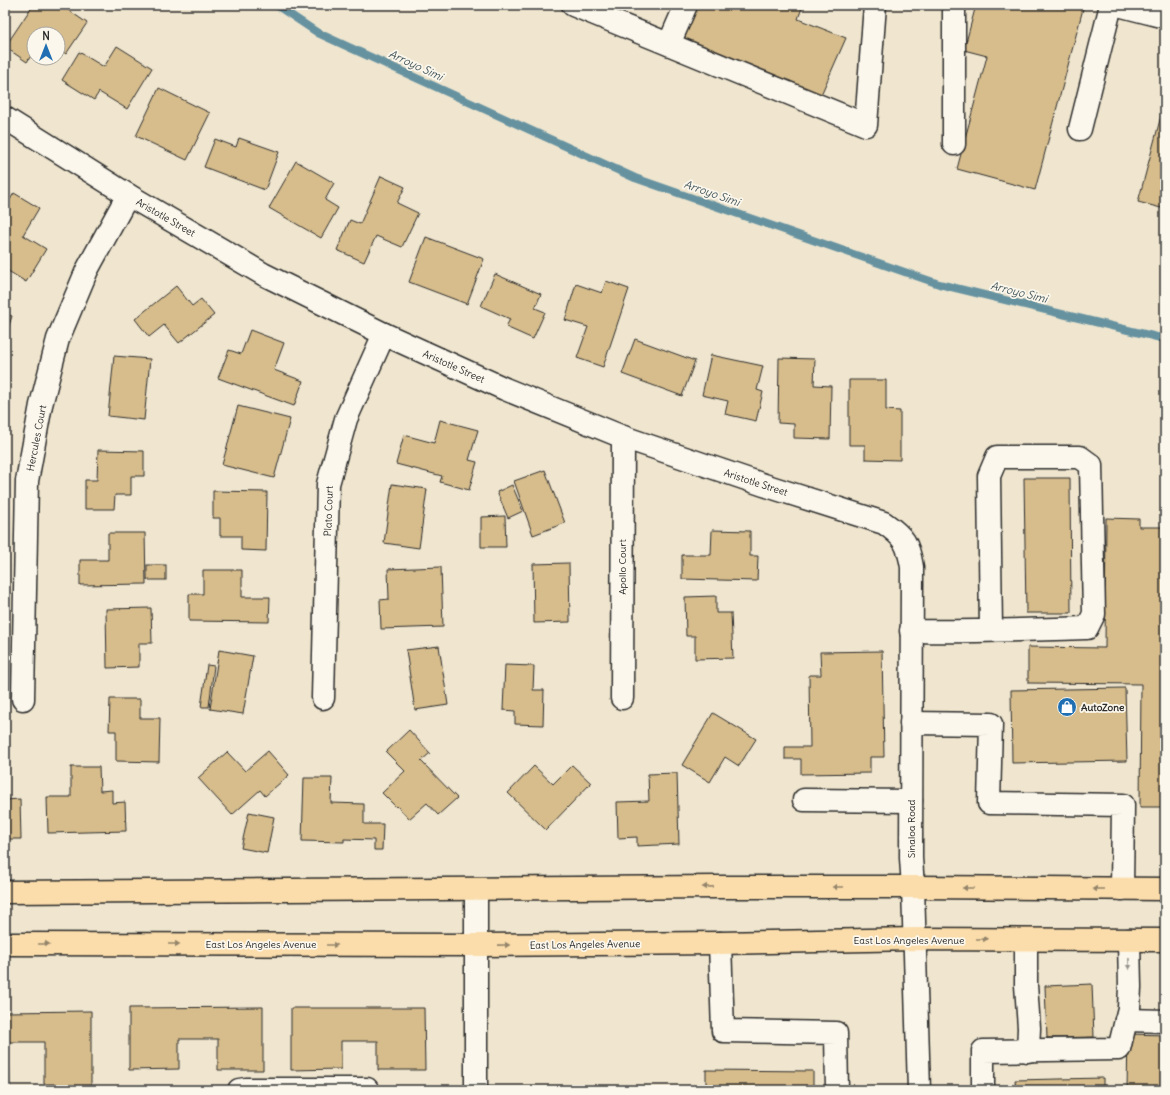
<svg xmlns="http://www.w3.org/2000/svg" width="1170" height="1095" font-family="Delius,sans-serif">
<rect width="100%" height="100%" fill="#f0e6cf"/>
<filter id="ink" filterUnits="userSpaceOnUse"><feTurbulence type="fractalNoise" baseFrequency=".025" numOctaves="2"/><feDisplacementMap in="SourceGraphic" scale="8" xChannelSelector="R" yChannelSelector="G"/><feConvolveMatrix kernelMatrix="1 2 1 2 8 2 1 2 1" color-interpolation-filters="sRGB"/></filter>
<g filter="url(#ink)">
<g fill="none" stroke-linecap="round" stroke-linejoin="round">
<polyline stroke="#6692a0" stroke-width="8" points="276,5 318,33 635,178 939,284 1165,339"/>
</g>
<g fill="#d7bd8c" stroke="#2b2b2b">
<polygon points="33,5 61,5 87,23 66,54 58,48 58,34 34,34 34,51 27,62 5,47"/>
<polygon points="688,5 803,5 798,19 846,38 820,97 674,36"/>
<polygon points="976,5 1084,5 1035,190 957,169 987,56 964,50"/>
<polygon points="117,46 152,68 127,109 99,92 94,100 62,80 79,52 104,67"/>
<polygon points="159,88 210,113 187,160 136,136"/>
<polygon points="1165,101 1165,209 1138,202"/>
<polygon points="239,138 279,152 265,190 204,167 215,139 236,147"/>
<polygon points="296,161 334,183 325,200 338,208 321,238 269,208"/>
<polygon points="381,176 405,187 397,203 418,213 402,247 376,236 364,262 337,250 350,220 360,224"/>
<polygon points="14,193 39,208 23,235 46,249 26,282 5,269 5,208"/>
<polygon points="426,237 484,259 467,304 409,282"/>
<polygon points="495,274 541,294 535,308 545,312 533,339 506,327 510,319 481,306"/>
<polygon points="606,281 629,289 603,367 577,358 588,327 565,320 576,284 602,293"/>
<polygon points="176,286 192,306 201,299 214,315 179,343 164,325 149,337 135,319"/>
<polygon points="5,314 12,316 5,338"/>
<polygon points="250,330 284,343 274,370 303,381 294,406 218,378 229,350 241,354"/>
<polygon points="635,339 695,361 682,396 622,374"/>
<polygon points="711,355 763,366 757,390 763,392 756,421 725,414 728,401 702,395"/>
<polygon points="114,356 150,359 144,420 108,416"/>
<polygon points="779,358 815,359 814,385 831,386 830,439 794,438 794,424 778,423"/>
<polygon points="849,380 886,380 886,410 900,411 900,460 865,459 865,445 849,445"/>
<polygon points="238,406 290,419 274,478 222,465"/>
<polygon points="440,420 478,430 469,460 477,462 469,490 440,482 442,476 396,464 404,435 434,443"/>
<polygon points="98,450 144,451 144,476 131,476 131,495 115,495 114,509 85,509 85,480 97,480"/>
<polygon points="545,470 565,523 533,535 514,481"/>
<polygon points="1024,478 1070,478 1071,613 1026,613"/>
<polygon points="392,484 427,489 419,548 384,543"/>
<polygon points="512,485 523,511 508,518 497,492"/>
<polygon points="213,491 267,492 266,551 241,550 241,536 220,536 220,518 213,518"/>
<polygon points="505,516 506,547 481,547 481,517"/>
<polygon points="1106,518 1139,519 1139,527 1165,527 1165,807 1140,807 1141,684 1028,683 1028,647 1105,648"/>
<polygon points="712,530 750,531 750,556 758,556 757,581 682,579 682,555 711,555"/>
<polygon points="108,533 145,533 146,584 80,585 80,560 108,560"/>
<polygon points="569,563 570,622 534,623 533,564"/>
<rect x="147" y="565" width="19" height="15"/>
<polygon points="441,567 443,627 381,629 380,600 389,599 388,569"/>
<polygon points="203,570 242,570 242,597 270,597 269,622 189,621 189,594 203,594"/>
<polygon points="716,596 716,613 731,613 733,658 695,659 695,636 686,636 685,597"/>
<polygon points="151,608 152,643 139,643 139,667 107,668 106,609"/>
<polygon points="439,646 448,705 415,710 406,650"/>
<polygon points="219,650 253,656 243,714 210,709"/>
<polygon points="882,651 884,757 870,757 870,773 801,774 801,759 785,759 785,747 810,747 809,675 821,675 820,652"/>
<polygon points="207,665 214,666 209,707 201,707"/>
<polygon points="505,665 534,666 533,690 544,690 543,725 515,724 515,711 503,710"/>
<polygon points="1125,688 1127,761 1012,763 1011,690"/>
<polygon points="110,699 140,699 140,718 160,718 159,762 116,761 116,731 109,731"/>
<polygon points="713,713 756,739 739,766 725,757 710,782 682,765"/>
<polygon points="409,730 430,753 421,761 457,798 438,815 427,803 409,819 397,806 396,807 382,793 405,771 386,752"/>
<polygon points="268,751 289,775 265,796 260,790 232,815 198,778 227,752 245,771"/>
<polygon points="572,765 591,783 546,830 508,793 534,766 553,784"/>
<polygon points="71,767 99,767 100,791 112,790 112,803 125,802 126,831 48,833 47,797 71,797"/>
<polygon points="677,773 679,844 637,846 637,837 618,838 617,802 649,801 648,774"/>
<polygon points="304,778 332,778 331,803 364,804 364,824 383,824 382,850 374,850 374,840 344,839 344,842 302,841"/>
<polygon points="20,799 21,839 5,839 5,800"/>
<polygon points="249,812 274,817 267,853 241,848"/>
<polygon points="1092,984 1094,1037 1047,1038 1045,986"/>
<polygon points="263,1007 263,1070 218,1070 218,1039 179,1039 179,1069 129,1070 129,1008"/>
<polygon points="291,1008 424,1008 425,1070 378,1070 378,1041 341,1041 341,1069 291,1070"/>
<polygon points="91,1011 91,1090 54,1090 54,1084 44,1084 44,1042 9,1042 10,1090 5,1090 5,1012"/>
<polygon points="1128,1034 1165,1035 1165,1090 1127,1090"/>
<polygon points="706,1070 813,1071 813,1090 706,1090"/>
<polygon points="1103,1078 1103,1090 1016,1090 1015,1080"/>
</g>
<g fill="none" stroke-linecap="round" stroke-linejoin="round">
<defs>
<g id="minor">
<polyline points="573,5 866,125 875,5"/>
<polyline points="954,5 954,144"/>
<polyline points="1118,5 1165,17"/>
<polyline points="669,44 686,5"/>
<path d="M5 118 128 195 263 274 384 334 505 389 623 437 764 485 884 523C904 537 908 543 912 567L911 858 913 887 919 1090"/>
<polyline points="1080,129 1111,5"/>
<path d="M911 631C970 632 1028 630 1087 628L1094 614 1091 465 1080 457H997L989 476 991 630"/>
<polyline points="323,698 328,484 346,419 384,334"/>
<polyline points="622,698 623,437"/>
<polyline points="23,699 27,481 41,405 58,339 87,270 128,195"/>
<polyline points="911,723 991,724 989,803 1123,805 1122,889"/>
<polyline points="804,800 911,801"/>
<polyline points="1026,940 1026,985 1029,1028 1028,1051"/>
<polyline points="720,943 723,1031 836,1033 837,1090"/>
<polyline points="1126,1020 1165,1021"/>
<polyline points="239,1090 246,1089 367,1089"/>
<polyline points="476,1090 476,890"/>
<polyline points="983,1090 983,1051 1119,1049 1129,1008 1130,987 1129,940"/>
</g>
<g id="major">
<polyline points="5,892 718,887 913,887 1165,889"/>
<polyline points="5,944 476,945 720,943 915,939 1165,940"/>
</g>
</defs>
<use href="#minor" stroke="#2b2b2b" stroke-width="25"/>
<use href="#major" stroke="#2b2b2b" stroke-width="25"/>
<use href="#minor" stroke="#fbf7ec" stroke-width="22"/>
<use href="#major" stroke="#fbddab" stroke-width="22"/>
</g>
<defs><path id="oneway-solid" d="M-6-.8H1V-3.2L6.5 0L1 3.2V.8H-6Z"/></defs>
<g fill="#93846b">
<use href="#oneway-solid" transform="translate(708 887) rotate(179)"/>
<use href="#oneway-solid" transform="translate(838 887) rotate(180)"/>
<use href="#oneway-solid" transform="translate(968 888) rotate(-180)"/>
<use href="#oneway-solid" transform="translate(1098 889) rotate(-180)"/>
<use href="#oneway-solid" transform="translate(982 939)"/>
<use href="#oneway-solid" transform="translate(44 944)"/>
<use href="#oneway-solid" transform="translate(174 944)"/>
<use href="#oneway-solid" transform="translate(332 945)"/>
<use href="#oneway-solid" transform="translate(504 945) rotate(-1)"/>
</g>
<use fill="#93918c" href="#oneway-solid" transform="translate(1129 964) rotate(89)"/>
</g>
<defs>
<symbol id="shop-disc" viewBox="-11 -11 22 22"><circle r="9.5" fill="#1f6fb2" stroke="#fbf7ec"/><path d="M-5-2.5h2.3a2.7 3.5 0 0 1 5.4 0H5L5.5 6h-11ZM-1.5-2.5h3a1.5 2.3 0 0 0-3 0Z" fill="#fff"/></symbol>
</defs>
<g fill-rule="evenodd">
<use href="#shop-disc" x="1056" y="696" width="22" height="22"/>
</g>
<g text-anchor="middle" stroke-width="3.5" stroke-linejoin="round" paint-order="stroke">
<g font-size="10" fill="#2b2b2b" stroke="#fbf7ec">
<text transform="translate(166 217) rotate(30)" y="4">Aristotle Street</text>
<text transform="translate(454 366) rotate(24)" y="4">Aristotle Street</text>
<text transform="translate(36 438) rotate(-79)" y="4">Hercules Court</text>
<text transform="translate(756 482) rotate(18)" y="4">Aristotle Street</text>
<text transform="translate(328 511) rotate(-88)" y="4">Plato Court</text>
<text transform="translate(622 567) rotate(-90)" y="4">Apollo Court</text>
<text transform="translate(911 829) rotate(-90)" y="4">Sinaloa Road</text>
<text x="909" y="944">East Los Angeles Avenue</text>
<text x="261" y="948">East Los Angeles Avenue</text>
<text transform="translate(585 944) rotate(-1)" y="4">East Los Angeles Avenue</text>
</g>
<g font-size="10" font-weight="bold" fill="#2b2b2b" stroke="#fbf7ec" text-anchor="start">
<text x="1081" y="711">AutoZone</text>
</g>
<g font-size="11" font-style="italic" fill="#44565c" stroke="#fbf7ec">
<text transform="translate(416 65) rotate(25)" y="4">Arroyo Simi</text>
<text transform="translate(712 193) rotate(19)" y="4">Arroyo Simi</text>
<text transform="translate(1019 292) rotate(14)" y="4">Arroyo Simi</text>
</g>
</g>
<rect width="1170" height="1095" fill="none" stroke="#fbf7ec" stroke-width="20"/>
<rect x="10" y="10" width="1150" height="1075" fill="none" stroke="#2b2b2b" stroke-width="1.5" filter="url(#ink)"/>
<g transform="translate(46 46)"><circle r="19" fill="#fbf7ec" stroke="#a8a59f"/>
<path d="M0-3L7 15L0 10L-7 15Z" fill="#1f6fb2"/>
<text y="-6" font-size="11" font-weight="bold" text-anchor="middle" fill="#2b2b2b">N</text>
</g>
</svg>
